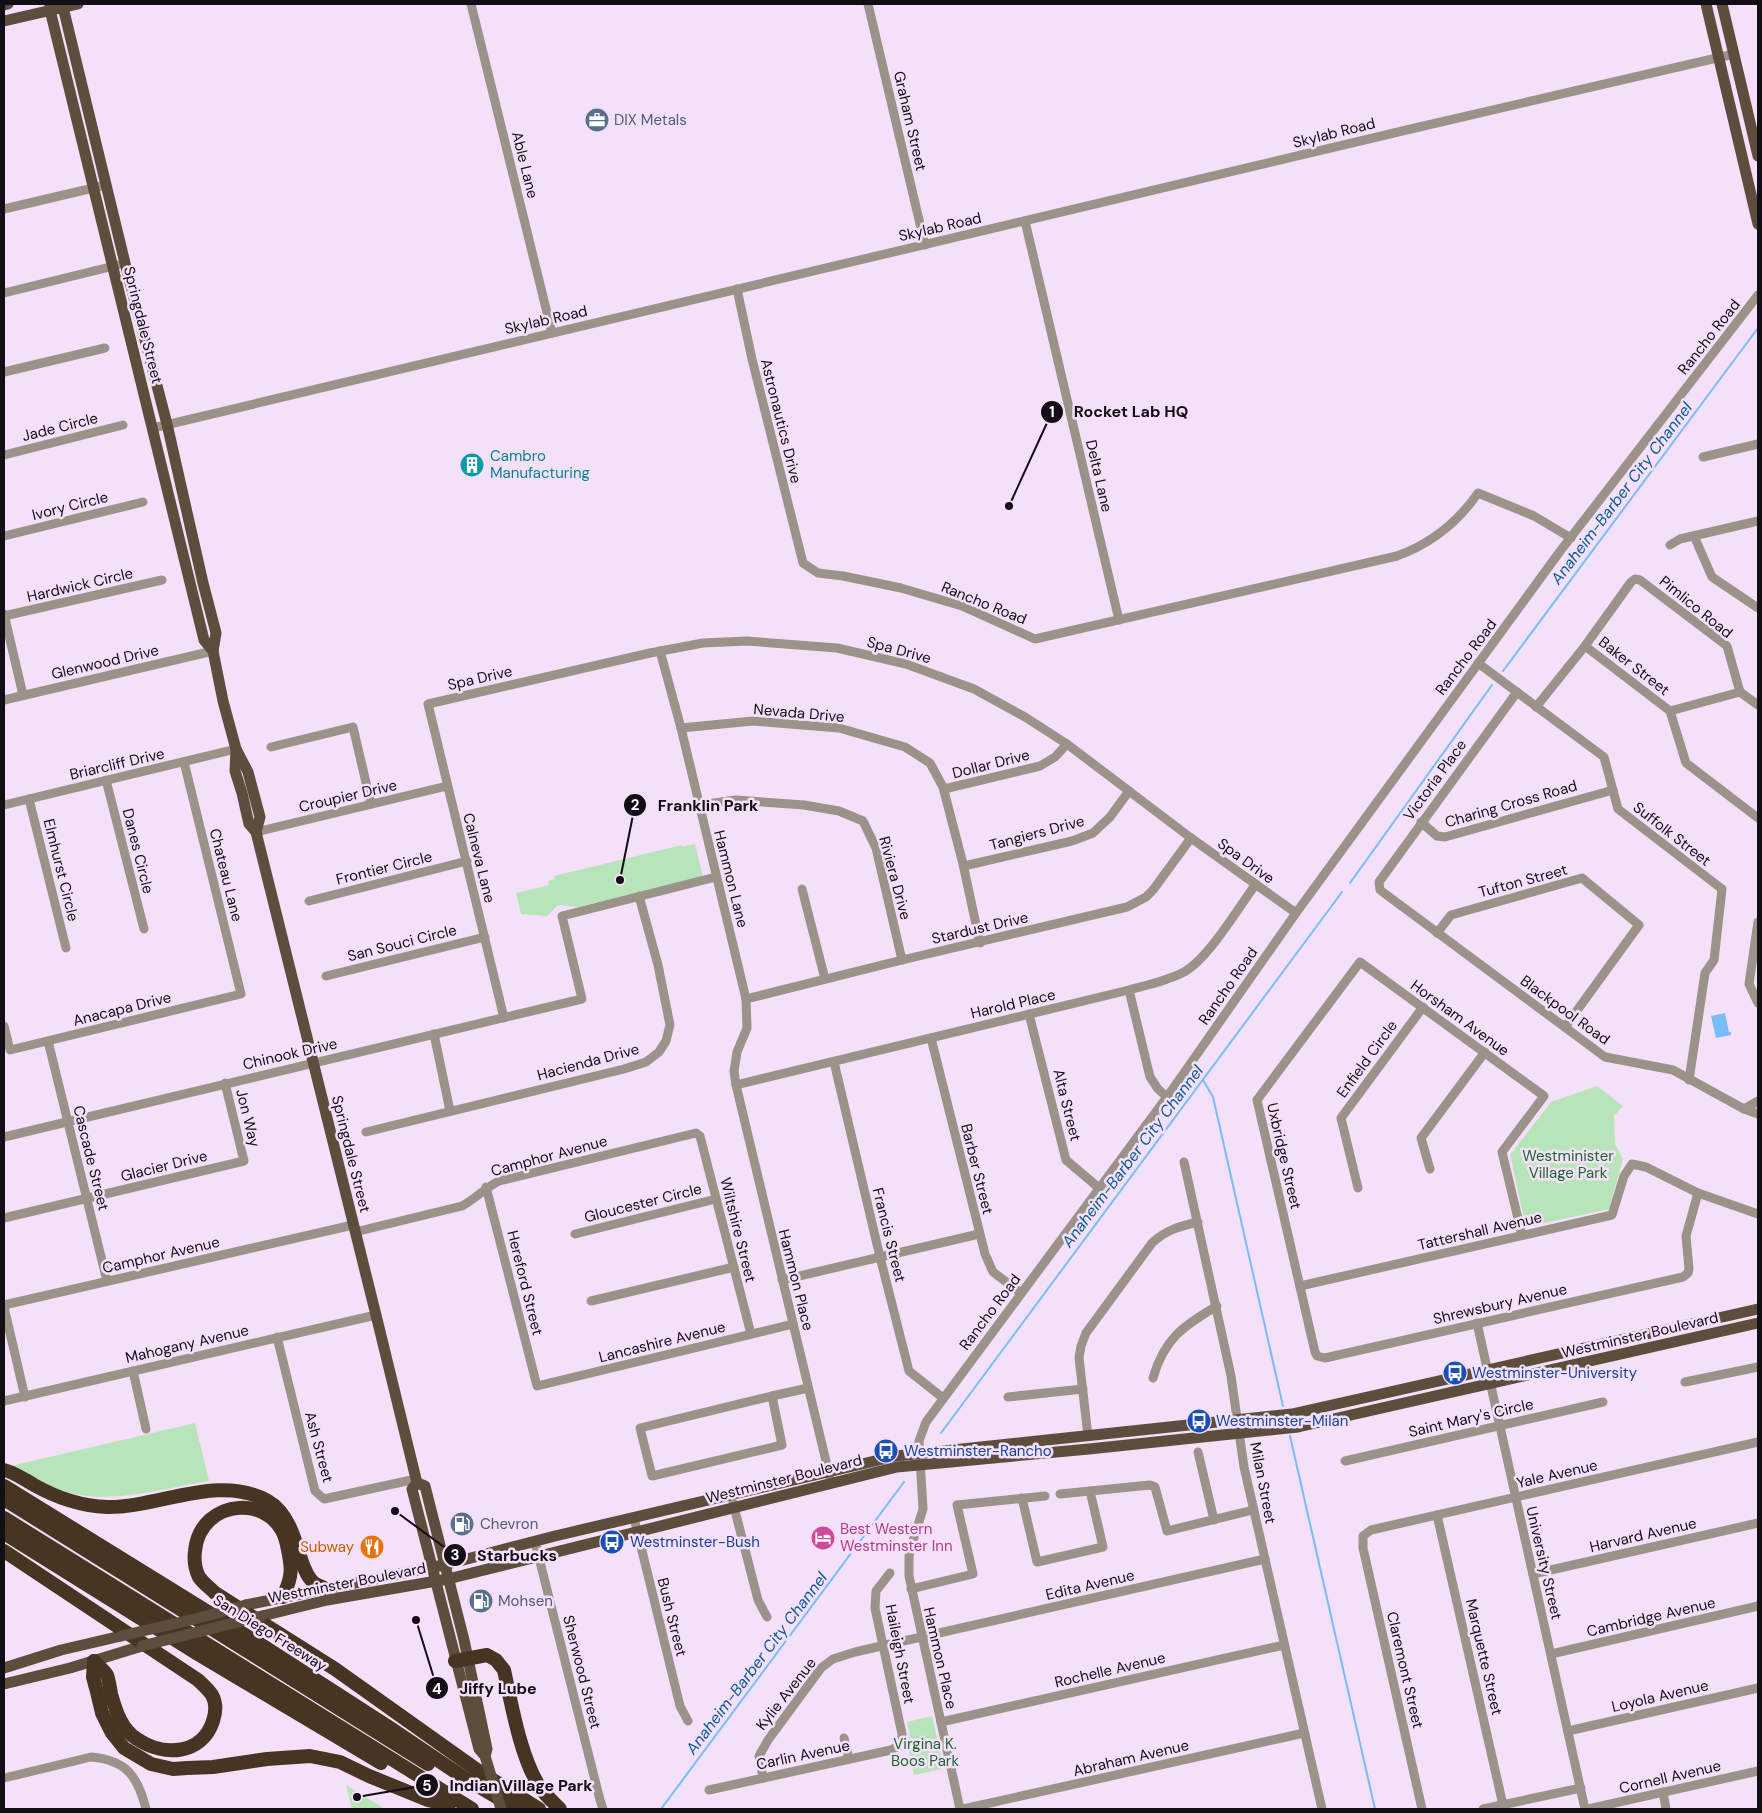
<svg xmlns="http://www.w3.org/2000/svg" width="1762" height="1813" font-family="'DM Sans',sans-serif">
<rect width="100%" height="100%" fill="#f4e0f9"/>
<g fill="#b8e4ba">
<polygon points="695,844 703,877 578,907 558,905 547,916 521,914 516,893 549,885 548,881 555,879 554,876 682,845 682,847"/>
<polygon points="1597,1086 1623,1106 1614,1116 1615,1144 1623,1159 1609,1209 1526,1227 1510,1155 1551,1102"/>
<path d="M195 1423 209 1481C165 1488 118 1503 75 1494 52 1489 31 1476 11 1466Z"/>
<polygon points="932,1716 942,1760 942,1769 914,1775 908,1746 910,1737 907,1722"/>
<polygon points="346,1785 385,1809 352,1809"/>
</g>
<polygon fill="#78bdfa" points="1725,1013 1729,1032 1731,1032 1731,1035 1716,1038 1711,1016"/>
<g fill="none" stroke-linecap="round" stroke-linejoin="round">
<g stroke="#78bdfa" stroke-width="2">
<polyline points="1503,671 1758,328"/>
<polyline points="1350,883 1492,685"/>
<polyline points="1203,1080 1213,1097 1283,1406"/>
<polyline points="941,1433 1342,892"/>
<polyline points="1290,1436 1375,1809"/>
<polyline points="661,1809 904,1482"/>
</g>
<g stroke="#9b9289" stroke-width="9">
<polyline points="471,4 552,333"/>
<polyline points="868,4 925,245"/>
<polyline points="4,209 106,185"/>
<polyline points="1025,221 1119,620"/>
<path d="M737 289 752 359 803 563 818 573 843 576 901 588 962 606 1035 639 1397 556C1430 544 1458 522 1478 493L1534 516 1571 538"/>
<polyline points="4,293 118,265"/>
<polyline points="4,372 105,348"/>
<polyline points="153,428 1415,128 1734,54"/>
<polyline points="4,455 123,425"/>
<polyline points="1703,457 1758,444"/>
<polyline points="4,536 143,502"/>
<polyline points="1694,536 1712,577 1758,608"/>
<polyline points="1670,545 1680,539 1758,521"/>
<polyline points="4,614 23,695"/>
<polyline points="4,616 162,580"/>
<polyline points="1585,646 1670,711 1686,763 1758,818"/>
<polyline points="660,651 681,728 746,999 747,1028 737,1052 734,1071 736,1085 831,1482"/>
<polyline points="1478,663 1604,757 1618,809 1722,889 1714,960 1705,973 1689,1080"/>
<polyline points="1517,692 1379,882 1380,890 1605,1057 1673,1070 1744,1109 1758,1114"/>
<polyline points="4,700 213,651"/>
<polyline points="1536,707 1585,646 1631,582 1635,579 1640,580 1727,646 1740,692"/>
<polyline points="1670,711 1740,692 1758,705"/>
<polyline points="681,728 753,721 839,728 905,747 930,763 943,787 963,864 980,943"/>
<polyline points="271,747 353,727 371,804"/>
<polyline points="106,780 144,929"/>
<polyline points="944,789 1040,766 1055,757 1067,744"/>
<polyline points="29,799 66,948"/>
<polyline points="4,805 236,749"/>
<polyline points="699,805 736,800 804,805 839,811 863,821 876,848 902,960"/>
<polyline points="1421,822 1437,836 1445,837 1613,790"/>
<polyline points="256,832 447,786"/>
<polyline points="964,866 1072,841 1093,833 1110,817 1129,791"/>
<polyline points="802,889 825,979"/>
<polyline points="309,901 467,861"/>
<polyline points="1758,922 1749,984 1758,1003"/>
<polyline points="1437,933 1451,915 1582,878 1639,925 1565,1027"/>
<polyline points="326,976 485,937"/>
<polyline points="1129,990 1150,1077 1158,1089 1167,1097"/>
<polyline points="746,999 902,960 1127,907 1146,897 1153,890 1191,838"/>
<polyline points="1029,1014 1066,1160 1099,1188"/>
<polyline points="504,1018 428,704 650,653 703,643 747,641 837,648 906,664 974,689 1025,717 1067,744 1191,838 1296,913"/>
<polyline points="4,1026 10,1050 241,994 184,762"/>
<polyline points="434,1034 450,1111"/>
<polyline points="931,1038 985,1254 993,1272 1021,1293"/>
<polyline points="48,1041 107,1281"/>
<polyline points="834,1062 880,1257 909,1371 943,1398"/>
<path d="M736 1085 1129 990C1147 985 1167 981 1184 972 1209 958 1238 908 1256 884"/>
<polyline points="1744,1109 1758,1101"/>
<polyline points="366,1132 624,1069 646,1062 659,1052 666,1041 670,1025 658,965 639,896"/>
<polyline points="4,1137 582,999 562,916 716,877"/>
<polyline points="1184,1162 1231,1376 1244,1467 1322,1809"/>
<polyline points="1430,1169 1421,1138 1485,1052"/>
<polyline points="486,1187 537,1386 793,1324"/>
<polyline points="1358,1188 1341,1118 1423,1007"/>
<polyline points="4,1218 244,1161 225,1083"/>
<path d="M355 1232 462 1206C475 1199 485 1188 499 1181L696 1133 700 1136 751 1334"/>
<polyline points="575,1234 716,1199"/>
<polyline points="1522,1235 1502,1152 1544,1096 1360,962 1257,1100 1315,1352 1317,1356 1325,1358 1683,1277 1688,1273 1689,1269 1686,1236 1698,1193"/>
<polyline points="782,1280 979,1234"/>
<polyline points="1300,1286 1612,1215 1624,1176 1632,1164 1646,1167 1698,1193 1758,1214"/>
<polyline points="591,1301 734,1267"/>
<polyline points="4,1305 353,1225"/>
<polyline points="4,1307 25,1397"/>
<polyline points="1477,1323 1585,1809"/>
<polyline points="277,1337 315,1491 324,1499 416,1479"/>
<polyline points="133,1371 146,1429"/>
<path d="M1153 1378C1164 1339 1183 1326 1217 1306"/>
<polyline points="1685,1382 1758,1367"/>
<polygon points="772,1396 782,1445 652,1476 640,1428"/>
<polyline points="772,1396 808,1388"/>
<polyline points="1008,1397 1083,1389"/>
<polyline points="4,1401 376,1315"/>
<path d="M1088 1436 1079 1358 1081 1346 1086 1333 1152 1243C1166 1230 1180 1226 1198 1222"/>
<polyline points="1198,1452 1214,1520"/>
<polyline points="1345,1461 1603,1402"/>
<polyline points="1060,1494 1150,1485 1155,1487 1167,1531 1253,1510"/>
<polyline points="1022,1498 1037,1562 1103,1547 1090,1491"/>
<polyline points="733,1503 758,1600 767,1617"/>
<polyline points="1437,1515 1503,1805"/>
<polyline points="634,1518 680,1706 688,1721"/>
<polyline points="535,1542 600,1800 603,1809"/>
<polyline points="1533,1574 1758,1523"/>
<polyline points="911,1589 973,1574 957,1505 1045,1496"/>
<polyline points="1551,1654 1758,1606"/>
<polyline points="941,1722 1284,1645"/>
<polyline points="1568,1731 1758,1688"/>
<polyline points="844,1738 849,1759"/>
<path d="M4 1778 91 1757C127 1760 138 1777 146 1809"/>
<polyline points="763,1778 759,1756 768,1740 821,1668 833,1659 855,1652 1265,1559"/>
<polyline points="709,1790 891,1750 902,1744 902,1734 875,1608 876,1591 890,1573"/>
<polyline points="1663,1792 1666,1809"/>
<polyline points="960,1809 909,1576 909,1556 912,1544 923,1509 919,1441 926,1422 1167,1097 1296,913 1561,550 1758,295"/>
<polyline points="963,1809 1304,1733"/>
<polyline points="1422,1809 1363,1548 1363,1536 1371,1530 1758,1442"/>
<polyline points="1483,1809 1581,1788"/>
<polyline points="1588,1809 1758,1771"/>
</g>
<g stroke="#5c4d3c" stroke-width="11">
<polyline points="50,4 50,10 204,640 213,651"/>
<polyline points="60,4 63,7 125,263 167,424 203,583 216,633 213,651 223,701 236,749 248,772 260,817 256,832"/>
<polyline points="1706,4 1758,224"/>
<polyline points="1722,4 1758,156"/>
<polyline points="4,5 8,4"/>
<polyline points="4,21 78,4"/>
<polyline points="236,749 235,771 242,793 249,824 256,832 376,1315 417,1483"/>
<polyline points="417,1483 425,1486 464,1640 487,1749 485,1756"/>
<polyline points="417,1483 412,1489 479,1749 485,1756"/>
<polyline points="246,1605 444,1565 555,1536 896,1456 1292,1414 1758,1309"/>
<polyline points="262,1616 327,1600 448,1579 897,1467 1089,1449 1298,1427 1758,1323"/>
<polyline points="4,1668 61,1650 121,1636"/>
<polyline points="4,1684 70,1668 142,1646"/>
</g>
<g stroke="#463522" stroke-width="14">
<path d="M4 1470C14 1472 25 1480 34 1485 57 1498 80 1506 107 1507 159 1508 218 1473 268 1501 287 1512 294 1536 300 1556 303 1565 306 1576 314 1583 316 1585 321 1586 324 1588"/>
<polyline points="4,1486 263,1646 390,1728 466,1779 517,1809"/>
<polyline points="4,1499 428,1764"/>
<polyline points="4,1518 472,1809"/>
<polyline points="4,1533 198,1654 381,1763"/>
<path d="M4 1551 198 1680C203 1685 208 1689 212 1695 216 1702 216 1712 213 1721 202 1755 164 1757 137 1739 121 1729 116 1711 111 1694 110 1688 109 1680 107 1675 104 1670 97 1665 94 1661"/>
<path d="M283 1597C293 1575 292 1568 287 1545 277 1492 200 1497 195 1551 194 1559 195 1569 199 1577 203 1583 210 1588 215 1593L335 1669 477 1770 539 1809"/>
<polyline points="94,1661 93,1677 97,1692 102,1713 112,1733 124,1748 151,1764 173,1769 187,1768 213,1767 267,1759 310,1756 340,1762 369,1776 428,1800 449,1805"/>
<path d="M455 1661 487 1655 496 1660 504 1670C512 1706 520 1755 539 1786 545 1795 553 1802 560 1809"/>
</g>
<g stroke="#5c4d3c" stroke-width="11">
<polyline points="121,1636 199,1618 246,1605"/>
<polyline points="142,1646 262,1616"/>
<polyline points="485,1756 501,1809"/>
</g>
</g>
<defs>
<symbol id="office-disc" viewBox="-11 -11 22 22"><circle r="9.5" fill="#5c6f8a" stroke="#f4e0f9"/><path d="M-6-3h4V-5.5h4V-3h4V5H-6ZM-1-4.5V-3h2v-1.5ZM-6 0V1H6V0Z" fill="#fff"/></symbol>
<symbol id="building-disc" viewBox="-11 -11 22 22"><circle r="9.5" fill="#0f9aa8" stroke="#f4e0f9"/><path d="M-4-6H4V6H1V3H-1V6H-4ZM-2.5-4.3h1.7v1.8h-1.7ZM.8-4.3h1.7v1.8H.8ZM-2.5-1h1.7V.8h-1.7ZM.8-1h1.7V.8H.8Z" fill="#fff"/></symbol>
<symbol id="bus-disc" viewBox="-11 -11 22 22"><circle r="9.5" fill="#1a4fb4" stroke="#f4e0f9"/><path d="M-5-6H5V4H4V6H2V4H-2V6H-4V4H-5ZM-3.5-4V0h7V-4ZM-3.5 1.2v1.5H-2V1.2ZM2 1.2v1.5H3.5V1.2Z" fill="#fff"/></symbol>
<symbol id="fuel-disc" viewBox="-11 -11 22 22"><circle r="9.5" fill="#5c6f8a" stroke="#f4e0f9"/><path d="M-5.5-6h7V0h2V4h1.3V-2.5L3-4.5l.8-.8L6-3V5H2.5V1h-1V6h-7ZM-4.2-4.7v3.2H.2V-4.7Z" fill="#fff"/></symbol>
<symbol id="hotel-disc" viewBox="-11 -11 22 22"><circle r="9.5" fill="#d1479c" stroke="#f4e0f9"/><path d="M-6-4.5h1.5V1H6V5H4.5V3h-9V5H-6ZM-4 0a1.8 1.8 0 1 1 3.6 0ZM.5 0V-2.5h3Q6-2.5 6 0Z" fill="#fff"/></symbol>
<symbol id="restaurant-disc" viewBox="-11 -11 22 22"><circle r="9.5" fill="#e8710a" stroke="#f4e0f9"/><path d="M-5-6h1v4h1v-4h1v4h1v-4h1v5L-1.5 .5V6h-2V.5L-5-1ZM5-6V6H3V1.5H1.5Q1.5-4 5-6Z" fill="#fff"/></symbol>
</defs>
<g fill-rule="evenodd">
<use href="#office-disc" x="583" y="106" width="28" height="28"/>
<use href="#building-disc" x="458" y="451" width="28" height="28"/>
<use href="#bus-disc" x="1441" y="1359" width="28" height="28"/>
<use href="#bus-disc" x="1185" y="1407" width="28" height="28"/>
<use href="#bus-disc" x="872" y="1437" width="28" height="28"/>
<use href="#fuel-disc" x="448" y="1510" width="28" height="28"/>
<use href="#hotel-disc" x="809" y="1524" width="28" height="28"/>
<use href="#bus-disc" x="598" y="1528" width="28" height="28"/>
<use href="#restaurant-disc" x="358" y="1533" width="28" height="28"/>
<use href="#fuel-disc" x="467" y="1587" width="28" height="28"/>
</g>
<g text-anchor="middle" stroke-width="5" stroke-linejoin="round" paint-order="stroke">
<g font-size="15" fill="#4e5e75" stroke="#f4e0f9" text-anchor="start">
<text x="614" y="125">DIX Metals</text>
<text x="480" y="1529">Chevron</text>
<text x="498" y="1606">Mohsen</text>
</g>
<g font-size="15" fill="#130d15" stroke="#f4e0f9">
<text transform="translate(910 121) rotate(77)" y="5">Graham Street</text>
<text transform="translate(1334 133) rotate(-14)" y="5">Skylab Road</text>
<text transform="translate(525 165) rotate(76)" y="5">Able Lane</text>
<text transform="translate(940 227) rotate(-13)" y="5">Skylab Road</text>
<text transform="translate(546 320) rotate(-13)" y="5">Skylab Road</text>
<text transform="translate(143 325) rotate(76)" y="5">Springdale Street</text>
<text transform="translate(1709 337) rotate(-52)" y="5">Rancho Road</text>
<text transform="translate(781 421) rotate(76)" y="5">Astronautics Drive</text>
<text transform="translate(60 427) rotate(-14)" y="5">Jade Circle</text>
<text transform="translate(1099 476) rotate(77)" y="5">Delta Lane</text>
<text transform="translate(70 506) rotate(-14)" y="5">Ivory Circle</text>
<text transform="translate(80 585) rotate(-13)" y="5">Hardwick Circle</text>
<text transform="translate(984 603) rotate(22)" y="5">Rancho Road</text>
<text transform="translate(1696 607) rotate(39)" y="5">Pimlico Road</text>
<text transform="translate(899 650) rotate(15)" y="5">Spa Drive</text>
<text transform="translate(1466 657) rotate(-53)" y="5">Rancho Road</text>
<text transform="translate(105 662) rotate(-13)" y="5">Glenwood Drive</text>
<text transform="translate(1634 666) rotate(38)" y="5">Baker Street</text>
<text transform="translate(480 678) rotate(-13)" y="5">Spa Drive</text>
<text transform="translate(799 713) rotate(5)" y="5">Nevada Drive</text>
<text transform="translate(117 764) rotate(-13)" y="5">Briarcliff Drive</text>
<text transform="translate(991 764) rotate(-14)" y="5">Dollar Drive</text>
<text transform="translate(1435 780) rotate(-54)" y="5">Victoria Place</text>
<text transform="translate(348 796) rotate(-13)" y="5">Croupier Drive</text>
<text transform="translate(1511 804) rotate(-16)" y="5">Charing Cross Road</text>
<text transform="translate(1037 833) rotate(-15)" y="5">Tangiers Drive</text>
<text transform="translate(1672 834) rotate(38)" y="5">Suffolk Street</text>
<text transform="translate(138 851) rotate(76)" y="5">Danes Circle</text>
<text transform="translate(479 858) rotate(76)" y="5">Calneva Lane</text>
<text transform="translate(1246 861) rotate(36)" y="5">Spa Drive</text>
<text transform="translate(384 868) rotate(-14)" y="5">Frontier Circle</text>
<text transform="translate(61 870) rotate(76)" y="5">Elmhurst Circle</text>
<text transform="translate(226 875) rotate(76)" y="5">Chateau Lane</text>
<text transform="translate(895 878) rotate(75)" y="5">Riviera Drive</text>
<text transform="translate(731 879) rotate(76)" y="5">Hammon Lane</text>
<text transform="translate(1523 881) rotate(-15)" y="5">Tufton Street</text>
<text transform="translate(980 928) rotate(-13)" y="5">Stardust Drive</text>
<text transform="translate(402 943) rotate(-14)" y="5">San Souci Circle</text>
<text transform="translate(1228 986) rotate(-55)" y="5">Rancho Road</text>
<text transform="translate(1013 1004) rotate(-13)" y="5">Harold Place</text>
<text transform="translate(122 1009) rotate(-14)" y="5">Anacapa Drive</text>
<text transform="translate(1565 1010) rotate(36)" y="5">Blackpool Road</text>
<text transform="translate(1460 1018) rotate(36)" y="5">Horsham Avenue</text>
<text transform="translate(290 1054) rotate(-13)" y="5">Chinook Drive</text>
<text transform="translate(1367 1059) rotate(-54)" y="5">Enfield Circle</text>
<text transform="translate(588 1062) rotate(-15)" y="5">Hacienda Drive</text>
<text transform="translate(1067 1105) rotate(76)" y="5">Alta Street</text>
<text transform="translate(248 1118) rotate(76)" y="5">Jon Way</text>
<text transform="translate(351 1154) rotate(76)" y="5">Springdale Street</text>
<text transform="translate(549 1156) rotate(-15)" y="5">Camphor Avenue</text>
<text transform="translate(1284 1156) rotate(77)" y="5">Uxbridge Street</text>
<text transform="translate(91 1158) rotate(76)" y="5">Cascade Street</text>
<text transform="translate(164 1166) rotate(-14)" y="5">Glacier Drive</text>
<text transform="translate(977 1169) rotate(76)" y="5">Barber Street</text>
<text transform="translate(643 1203) rotate(-14)" y="5">Gloucester Circle</text>
<text transform="translate(738 1230) rotate(76)" y="5">Wiltshire Street</text>
<text transform="translate(1480 1231) rotate(-13)" y="5">Tattershall Avenue</text>
<text transform="translate(889 1235) rotate(76)" y="5">Francis Street</text>
<text transform="translate(161 1255) rotate(-13)" y="5">Camphor Avenue</text>
<text transform="translate(796 1280) rotate(76)" y="5">Hammon Place</text>
<text transform="translate(525 1283) rotate(76)" y="5">Hereford Street</text>
<text transform="translate(1500 1304) rotate(-13)" y="5">Shrewsbury Avenue</text>
<text transform="translate(990 1312) rotate(-53)" y="5">Rancho Road</text>
<text transform="translate(1640 1335) rotate(-13)" y="5">Westminster Boulevard</text>
<text transform="translate(662 1342) rotate(-14)" y="5">Lancashire Avenue</text>
<text transform="translate(187 1344) rotate(-13)" y="5">Mahogany Avenue</text>
<text transform="translate(1471 1418) rotate(-13)" y="5">Saint Mary's Circle</text>
<text transform="translate(319 1447) rotate(75)" y="5">Ash Street</text>
<text transform="translate(1557 1474) rotate(-13)" y="5">Yale Avenue</text>
<text transform="translate(784 1479) rotate(-14)" y="5">Westminster Boulevard</text>
<text transform="translate(1263 1483) rotate(79)" y="5">Milan Street</text>
<text transform="translate(1643 1535) rotate(-13)" y="5">Harvard Avenue</text>
<text transform="translate(1544 1563) rotate(77)" y="5">University Street</text>
<text transform="translate(347 1583) rotate(-11)" y="5">Westminster Boulevard</text>
<text transform="translate(1090 1585) rotate(-13)" y="5">Edita Avenue</text>
<text transform="translate(672 1617) rotate(76)" y="5">Bush Street</text>
<text transform="translate(1651 1617) rotate(-13)" y="5">Cambridge Avenue</text>
<text transform="translate(270 1633) rotate(32)" y="5">San Diego Freeway</text>
<text transform="translate(900 1654) rotate(79)" y="5">Haileigh Street</text>
<text transform="translate(1484 1657) rotate(77)" y="5">Marquette Street</text>
<text transform="translate(940 1658) rotate(77)" y="5">Hammon Place</text>
<text transform="translate(1110 1670) rotate(-13)" y="5">Rochelle Avenue</text>
<text transform="translate(1405 1670) rotate(77)" y="5">Claremont Street</text>
<text transform="translate(582 1672) rotate(76)" y="5">Sherwood Street</text>
<text transform="translate(786 1694) rotate(-52)" y="5">Kylie Avenue</text>
<text transform="translate(1660 1696) rotate(-13)" y="5">Loyola Avenue</text>
<text transform="translate(803 1755) rotate(-12)" y="5">Carlin Avenue</text>
<text transform="translate(1131 1758) rotate(-13)" y="5">Abraham Avenue</text>
<text transform="translate(1670 1777) rotate(-13)" y="5">Cornell Avenue</text>
</g>
<g font-size="15" fill="#0d838f" stroke="#f4e0f9" text-anchor="start">
<text x="490" y="461">Cambro<tspan x="490" dy="17">Manufacturing</tspan></text>
</g>
<g font-size="15" fill="#20662c" stroke="#f4e0f9">
<text x="1568" y="1161">Westminister<tspan x="1568" dy="17">Village Park</tspan></text>
<text x="925" y="1749">Virgina K.<tspan x="925" dy="17">Boos Park</tspan></text>
</g>
<g font-size="15" fill="#164399" stroke="#f4e0f9" text-anchor="start">
<text x="1472" y="1378">Westminster-University</text>
<text x="1216" y="1426">Westminster-Milan</text>
<text x="904" y="1456">Westminster-Rancho</text>
<text x="630" y="1547">Westminster-Bush</text>
</g>
<g font-size="15" fill="#b23c85" stroke="#f4e0f9" text-anchor="start">
<text x="840" y="1534">Best Western<tspan x="840" dy="17">Westminster Inn</tspan></text>
</g>
<g font-size="15" fill="#c56008" stroke="#f4e0f9" text-anchor="end">
<text x="354" y="1552">Subway</text>
</g>
<g font-size="16" font-style="italic" fill="#095b92" stroke="#f4e0f9">
<text transform="translate(1621 493) rotate(-53)" y="6">Anaheim-Barber City Channel</text>
<text transform="translate(1132 1156) rotate(-53)" y="6">Anaheim-Barber City Channel</text>
<text transform="translate(756 1663) rotate(-53)" y="6">Anaheim-Barber City Channel</text>
</g>
</g>
<path fill="none" stroke="#130d15" stroke-width="2" d="M1009 506L1052 412M620 880L635 805M395 1511L455 1555M416 1620L437 1688M357 1797L427 1785"/>
<g fill="#130d15" stroke="#f4e0f9" stroke-width="2">
<circle cx="1009" cy="506" r="5"/>
<circle cx="620" cy="880" r="5"/>
<circle cx="395" cy="1511" r="5"/>
<circle cx="416" cy="1620" r="5"/>
<circle cx="357" cy="1797" r="5"/>
<circle cx="1052" cy="412" r="12"/>
<circle cx="635" cy="805" r="12"/>
<circle cx="455" cy="1555" r="12"/>
<circle cx="437" cy="1688" r="12"/>
<circle cx="427" cy="1785" r="12"/>
</g>
<g font-size="15" text-anchor="middle" font-weight="bold" fill="#fff">
<text x="1052" y="417">1</text>
<text x="635" y="810">2</text>
<text x="455" y="1560">3</text>
<text x="437" y="1694">4</text>
<text x="427" y="1791">5</text>
</g>
<g font-size="16" text-anchor="middle" font-weight="bold" fill="#130d15" stroke="#f4e0f9" stroke-width="5" stroke-linejoin="round" paint-order="stroke">
<text x="1131" y="417">Rocket Lab HQ</text>
<text x="708" y="811">Franklin Park</text>
<text x="517" y="1561">Starbucks</text>
<text x="498" y="1694">Jiffy Lube</text>
<text x="521" y="1791">Indian Village Park</text>
</g>
<rect width="1762" height="1813" fill="none" stroke="#130d15" stroke-width="10"/>
</svg>
